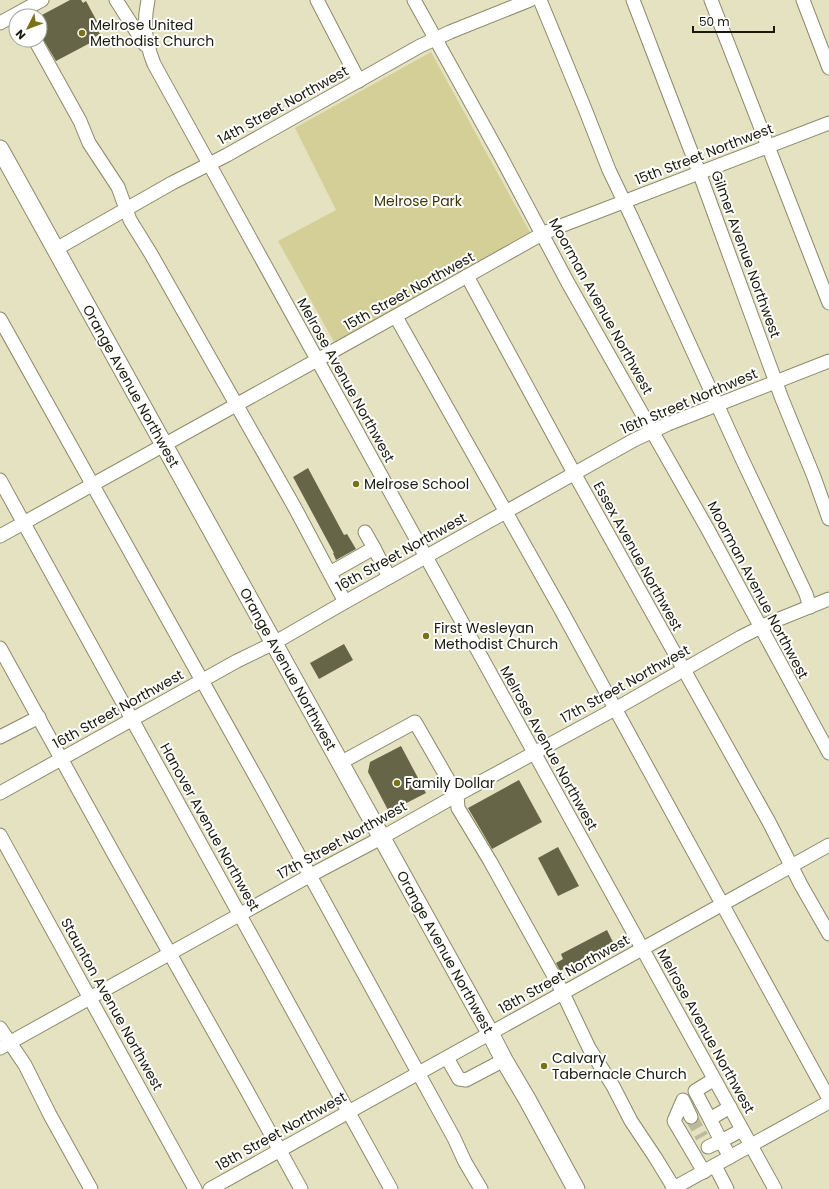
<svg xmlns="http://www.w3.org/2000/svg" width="829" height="1189" font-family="Poppins,sans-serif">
<rect width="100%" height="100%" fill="#e4e2c0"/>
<polygon fill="#d3cf96" points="431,52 531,234 334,342 278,241 336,210 295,128"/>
<g fill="#676547">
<polygon points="70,0 81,0 83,3 86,1 100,27 97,29 100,34 91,39 92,42 56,61 40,34 40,16"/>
<polygon points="308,468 344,535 347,534 356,549 336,560 333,553 334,553 293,477"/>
<polygon points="344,644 353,660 319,679 310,663"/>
<polygon points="401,746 426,793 389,812 368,772 370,762"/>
<polygon points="519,780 542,822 492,849 468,808"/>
<polygon points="558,847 579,886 558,896 538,858"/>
<polygon points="607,930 614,944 560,971 556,963 563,959 561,954"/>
</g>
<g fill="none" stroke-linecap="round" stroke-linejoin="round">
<polyline stroke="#bbba9c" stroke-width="13" stroke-dasharray="13 6" stroke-linecap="butt" points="691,1117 702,1137"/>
<defs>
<g id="minor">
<polyline points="116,0 145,45"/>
<path d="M148 0C143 25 145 41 154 64L775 1189"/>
<polyline points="317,0 359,81"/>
<polyline points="414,0 501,157 568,283 707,528 829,753"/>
<polyline points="540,0 585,109 609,170 632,218 742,459 806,594 810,607"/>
<polyline points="633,0 699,172 782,399 814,477 829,519"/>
<polyline points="711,0 829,303"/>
<polyline points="803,0 829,68"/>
<polyline points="0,23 42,0"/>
<polyline points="35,40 80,121 89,143 118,187 130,220 151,254 295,508 345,602"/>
<polyline points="56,249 172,183 227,155 420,46 450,32 530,0"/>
<polyline points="467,276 574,473 769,822 801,885 829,934"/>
<polyline points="396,317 560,608 829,1099"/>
<polyline points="0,319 257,779 454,1138 465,1162 481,1189"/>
<polyline points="0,480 391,1189"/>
<polyline points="365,532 374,548"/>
<path d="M0 536C181 435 362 336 542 234L558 227 829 123"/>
<polyline points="335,570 374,548 389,577"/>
<polyline points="0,648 115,856 246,1089 301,1189"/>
<polyline points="0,737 39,717"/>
<polyline points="340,763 415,722 457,795 458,808 490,861 560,987 589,1048 613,1086 631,1121 655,1157 674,1188"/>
<polyline points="0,793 237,661 274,643 345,602 634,440 668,424 829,361"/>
<polyline points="0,835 195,1189"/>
<polyline points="0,1028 25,1065 50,1115 91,1189"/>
<polyline points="0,1048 309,876 381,838 457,795 615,709 741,637 767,624 829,599"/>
<polyline points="447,1058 459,1079 466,1080 504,1060"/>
<polyline points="730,1107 710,1119 721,1141 742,1130"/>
<polyline points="691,1117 683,1100 674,1121 704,1172"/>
<polyline points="710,1119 695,1091 713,1080"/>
<polyline points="708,1147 721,1141 730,1157"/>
<polyline points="715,1166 727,1189"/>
<polyline points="210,1189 829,845"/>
<polyline points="672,1189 829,1102"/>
</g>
<polyline id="major" points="0,149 490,1033 504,1060 527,1099 576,1189"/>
</defs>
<use href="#minor" stroke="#8b896a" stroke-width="15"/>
<use href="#major" stroke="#8b896a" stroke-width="19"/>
<use href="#minor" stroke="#fff" stroke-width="13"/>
<use href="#major" stroke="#fff" stroke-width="17"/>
</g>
<g fill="#797315" stroke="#fff" stroke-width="1.5">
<circle cx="82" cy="33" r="4"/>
<circle cx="356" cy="484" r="4"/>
<circle cx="426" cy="636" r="4"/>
<circle cx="397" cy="783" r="4"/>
<circle cx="544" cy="1066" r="4"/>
</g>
<g text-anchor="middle" stroke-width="4" stroke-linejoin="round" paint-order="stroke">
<g font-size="14" fill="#19190c" stroke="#fff" text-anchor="start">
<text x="90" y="30">Melrose United<tspan x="90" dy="16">Methodist Church</tspan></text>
<text x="364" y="489">Melrose School</text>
<text x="434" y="633">First Wesleyan<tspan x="434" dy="16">Methodist Church</tspan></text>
<text x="405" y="788">Family Dollar</text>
<text x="552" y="1063">Calvary<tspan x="552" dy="16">Tabernacle Church</tspan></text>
</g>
<g font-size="14" fill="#19190c" stroke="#fff">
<text transform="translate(283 105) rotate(-29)" y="5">14th Street Northwest</text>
<text transform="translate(704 154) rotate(-21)" y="5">15th Street Northwest</text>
<text transform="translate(746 254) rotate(70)" y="5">Gilmer Avenue Northwest</text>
<text transform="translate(409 291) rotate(-29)" y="5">15th Street Northwest</text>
<text transform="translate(601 306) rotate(61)" y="5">Moorman Avenue Northwest</text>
<text transform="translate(346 380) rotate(61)" y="5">Melrose Avenue Northwest</text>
<text transform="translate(131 386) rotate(61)" y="5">Orange Avenue Northwest</text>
<text transform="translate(689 401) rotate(-23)" y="5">16th Street Northwest</text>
<text transform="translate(401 552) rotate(-29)" y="5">16th Street Northwest</text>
<text transform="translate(638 556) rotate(61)" y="5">Essex Avenue Northwest</text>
<text transform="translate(758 590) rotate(62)" y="5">Moorman Avenue Northwest</text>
<text transform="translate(288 669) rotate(61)" y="5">Orange Avenue Northwest</text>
<text transform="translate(625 684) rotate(-29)" y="5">17th Street Northwest</text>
<text transform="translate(118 709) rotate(-29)" y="5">16th Street Northwest</text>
<text transform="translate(549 748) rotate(61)" y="5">Melrose Avenue Northwest</text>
<text transform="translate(210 827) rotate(61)" y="5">Hanover Avenue Northwest</text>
<text transform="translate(342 840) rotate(-29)" y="5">17th Street Northwest</text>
<text transform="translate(445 952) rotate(61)" y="5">Orange Avenue Northwest</text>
<text transform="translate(564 974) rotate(-29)" y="5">18th Street Northwest</text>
<text transform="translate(112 1004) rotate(61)" y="5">Staunton Avenue Northwest</text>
<text transform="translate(706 1031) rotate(61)" y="5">Melrose Avenue Northwest</text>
<text transform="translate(281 1131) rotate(-29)" y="5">18th Street Northwest</text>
</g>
<g font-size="14" fill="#3c3808" stroke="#fff">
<text x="418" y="206">Melrose Park</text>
</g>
</g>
<g transform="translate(28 28) rotate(228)"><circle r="19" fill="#ffffff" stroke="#a3a39e"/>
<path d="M0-3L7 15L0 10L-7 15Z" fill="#797315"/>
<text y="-6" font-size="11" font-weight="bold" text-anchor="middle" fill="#19190c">N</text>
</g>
<path d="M693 26v6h81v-6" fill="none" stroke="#19190c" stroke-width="2"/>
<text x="699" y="26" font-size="12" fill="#19190c" stroke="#ffffff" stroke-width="3" paint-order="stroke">50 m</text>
</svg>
